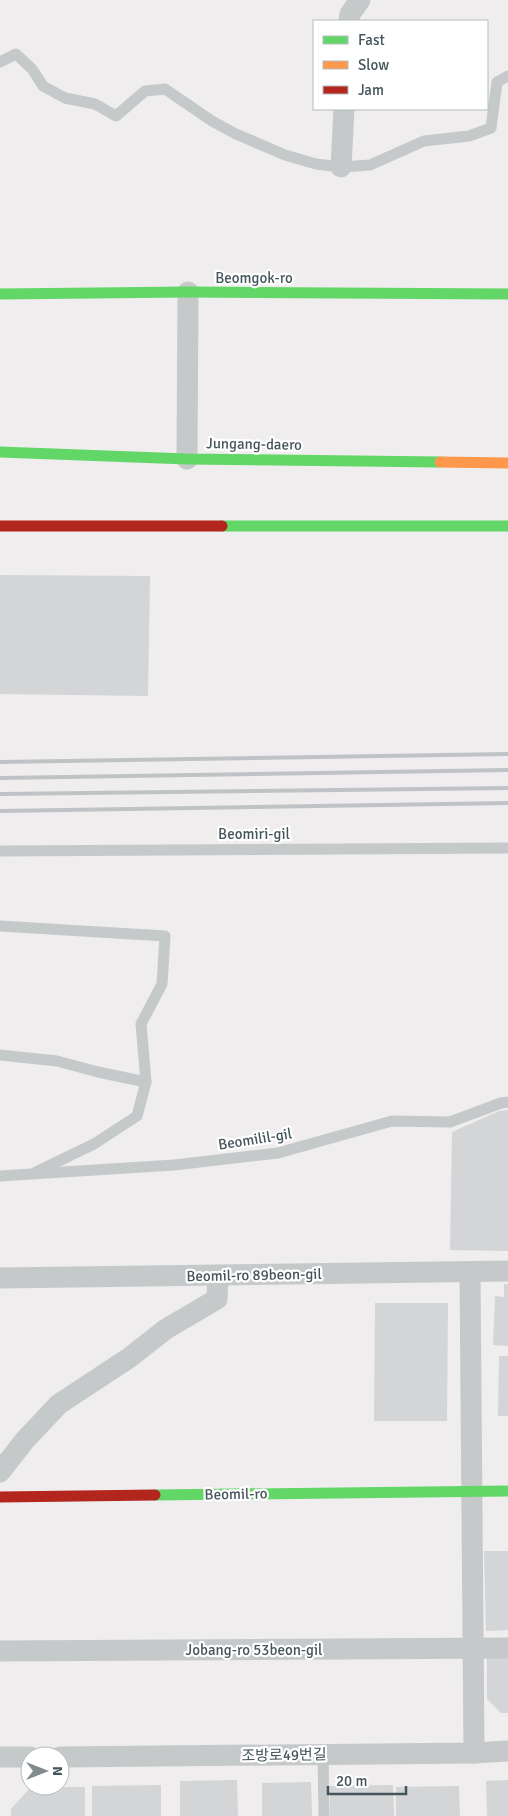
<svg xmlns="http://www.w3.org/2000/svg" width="508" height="1816" font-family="Signika,'Noto Sans KR',sans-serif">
<rect width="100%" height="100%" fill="#efedee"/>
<g fill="#d4d5d7">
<polygon points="0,575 150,576 148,696 0,694"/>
<polygon points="508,1110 508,1251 450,1250 452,1132 499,1111"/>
<polygon points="504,1284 508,1284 508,1346 493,1345 495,1296 504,1297"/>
<polygon points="375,1303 448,1303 447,1421 374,1421"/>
<polygon points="499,1356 508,1356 508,1416 498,1416"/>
<polygon points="484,1551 508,1551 508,1630 486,1631"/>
<polygon points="487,1655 508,1655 508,1713 501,1713 487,1699"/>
<polygon points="237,1780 238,1816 180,1816 180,1781"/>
<polygon points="508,1780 508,1816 487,1816 486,1781"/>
<polygon points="311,1782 312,1816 262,1816 262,1783"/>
<polygon points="161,1785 161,1816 92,1816 92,1786"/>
<polygon points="393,1785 394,1816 330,1816 330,1786"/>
<polygon points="459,1786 460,1816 396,1816 396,1787"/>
<polygon points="31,1787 85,1787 85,1816 11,1816 11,1809"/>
</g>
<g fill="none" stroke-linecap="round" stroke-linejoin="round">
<g stroke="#c5c9ca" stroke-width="11">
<polyline points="0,62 16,54 32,69 43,86 65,98 95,104 116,116 145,91 165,89 212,121 236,134 285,155 316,164 341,167 370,165 424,141 469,136 491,128 497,82 508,76"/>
<polyline points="0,851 508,848"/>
<polyline points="0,926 165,936 162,984 141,1024 146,1082 137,1116 94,1144 36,1172"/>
<polyline points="0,1055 57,1061 98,1072 146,1082"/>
<polyline points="0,1176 174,1165 278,1153 392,1121 450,1122 501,1103 508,1102"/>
<polyline points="323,1754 324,1816"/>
</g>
<g stroke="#c5c9ca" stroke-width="21">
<polyline points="349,21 350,14 360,0"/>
<polyline points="341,167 344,109"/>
<polyline points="187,459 188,292"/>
<polyline points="470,1272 474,1753"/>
<polyline points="0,1278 508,1271"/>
<polyline points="0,1472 25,1440 59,1404 129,1358 166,1329 217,1299 218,1275"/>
<polyline points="0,1651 508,1648"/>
<polyline points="0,1757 30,1757"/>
<polyline points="60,1757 474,1753 508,1751"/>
</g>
<g stroke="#63d668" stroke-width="11">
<polyline points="0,294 188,292 508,294"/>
<polyline points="0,452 187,459 440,462"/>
<polyline points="222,526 508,526"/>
<polyline points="155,1495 508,1491"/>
</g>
<polyline stroke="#ff974d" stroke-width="11" points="440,462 508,463"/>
<g stroke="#b3261e" stroke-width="11">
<polyline points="0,526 222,526"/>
<polyline points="0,1497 155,1495"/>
</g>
<g stroke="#c0c3c5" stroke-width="4">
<polyline points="0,762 508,754"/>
<polyline points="0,778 508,770"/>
<polyline points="0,794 508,788"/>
<polyline points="0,811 508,803"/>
</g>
</g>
<g text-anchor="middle" stroke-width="4.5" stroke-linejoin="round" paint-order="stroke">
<g font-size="15" fill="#44565b" stroke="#fff">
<text x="254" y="283">Beomgok-ro</text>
<text transform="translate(254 444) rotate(1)" y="5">Jungang-daero</text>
<text x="254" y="839">Beomiri-gil</text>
<text transform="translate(255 1139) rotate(-9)" y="5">Beomilil-gil</text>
<text transform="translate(254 1275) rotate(-1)" y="5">Beomil-ro 89beon-gil</text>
<text transform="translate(236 1494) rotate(-1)" y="5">Beomil-ro</text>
<text x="254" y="1655">Jobang-ro 53beon-gil</text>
<text transform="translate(284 1755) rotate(-1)" y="5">조방로49번길</text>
</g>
</g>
<rect x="313" y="20" width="175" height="90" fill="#ffffff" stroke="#b4bbbd"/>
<rect x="323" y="36" width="25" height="8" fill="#63d668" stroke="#b4bbbd"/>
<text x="358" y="45" font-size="15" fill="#44565b">Fast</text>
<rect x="323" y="61" width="25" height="8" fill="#ff974d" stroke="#b4bbbd"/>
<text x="358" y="70" font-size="15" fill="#44565b">Slow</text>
<rect x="323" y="86" width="25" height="8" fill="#b3261e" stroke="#b4bbbd"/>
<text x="358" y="95" font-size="15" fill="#44565b">Jam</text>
<g transform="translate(45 1771) rotate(90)"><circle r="24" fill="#ffffff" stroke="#b4bbbd"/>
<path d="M0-4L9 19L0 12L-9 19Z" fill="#808b8e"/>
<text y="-8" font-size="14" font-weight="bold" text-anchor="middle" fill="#44565b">N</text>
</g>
<path d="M328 1786v8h78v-8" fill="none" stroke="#44565b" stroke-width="2.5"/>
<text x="336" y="1786" font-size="15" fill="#44565b" stroke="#ffffff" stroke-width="4" paint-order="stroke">20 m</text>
</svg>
